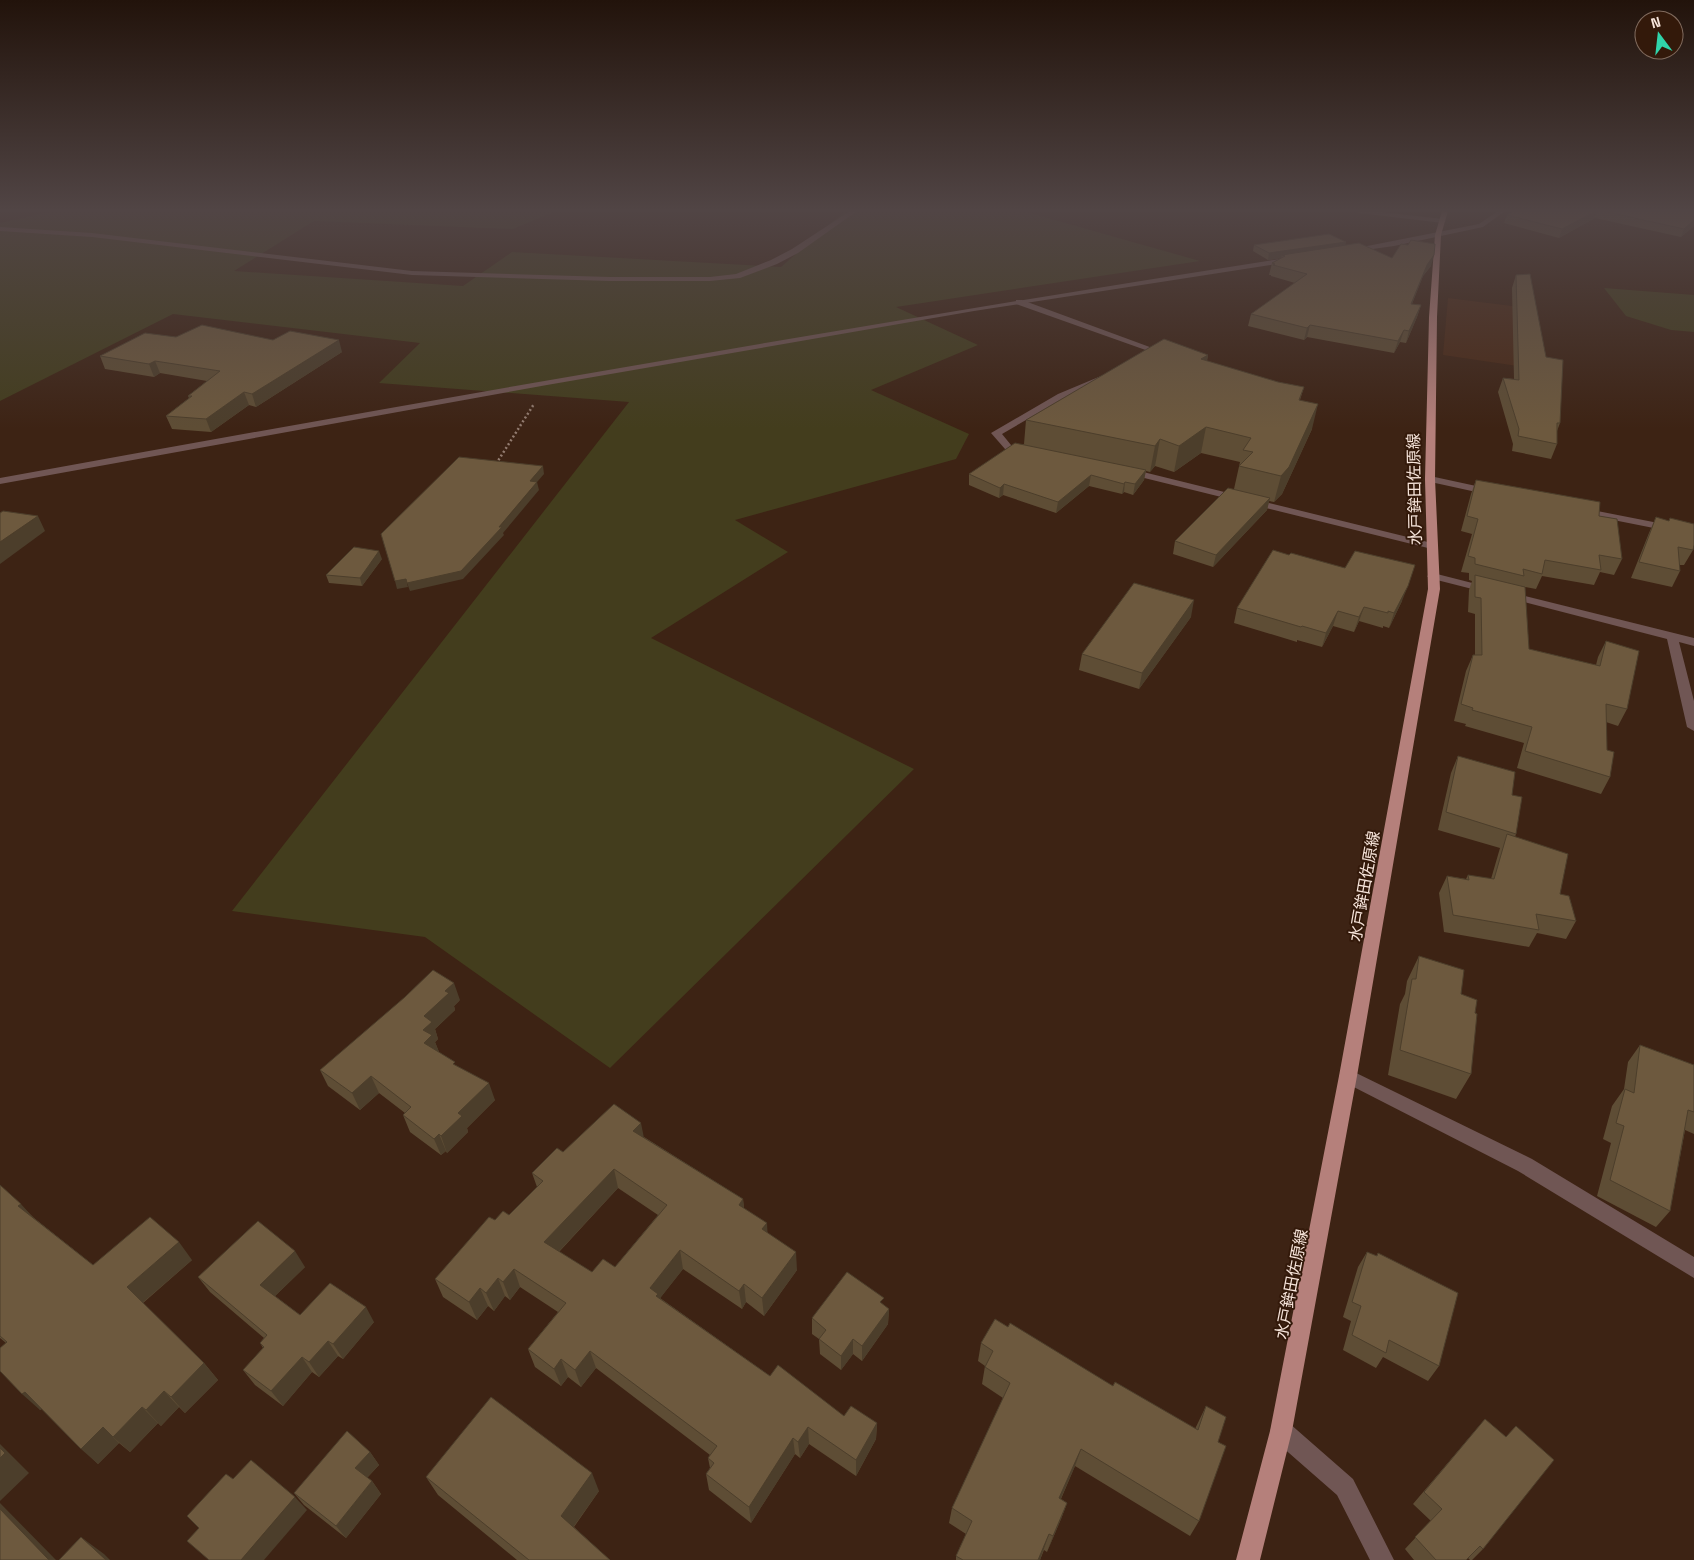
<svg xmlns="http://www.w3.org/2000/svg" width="1694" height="1560" font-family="'Space Grotesk','Noto Sans JP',sans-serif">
<rect width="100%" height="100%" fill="#3d2314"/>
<polygon fill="#4a2916" points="1448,298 1535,309 1538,369 1443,355"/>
<g fill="#433d1d">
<polygon points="53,211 556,211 513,229 314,221 234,271 463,286 512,252 781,267 845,211 1023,211 1200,261 896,307 978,345 871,390 969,434 956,459 735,520 788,552 651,638 914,769 610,1068 425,937 232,911 629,402 379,383 420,343 173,314 0,401 0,223"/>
<polygon points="1604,288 1694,295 1694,332 1671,330 1626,316"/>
</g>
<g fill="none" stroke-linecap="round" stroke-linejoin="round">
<polyline stroke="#937c70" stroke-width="2.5" stroke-dasharray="2 2.5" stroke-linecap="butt" points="496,464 534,404"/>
<g fill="#705654" fill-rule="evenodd">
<polygon points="850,211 857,211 798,253 777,264 740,278 710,281 610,281 412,275 92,237 0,231 0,227 92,233 412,271 610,277 710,277 736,274 771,260 792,249"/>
<polygon points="1356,211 1372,211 1443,219 1446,221 1443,223 1359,213"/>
<polygon points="1016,300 1022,300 1166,353 1162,356 1154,356 1154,353 1016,304"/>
<polygon points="1101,376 1104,377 1104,381 1064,398 1002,434 1011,445 1028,448 1028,452 1005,449 991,433 1058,394"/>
<polygon points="1127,468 1436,544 1437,546 1432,549 1124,473 1124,469"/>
<polygon points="1430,476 1490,489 1495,492 1490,495 1426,481 1426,477"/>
<polygon points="1582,508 1694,530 1694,536 1578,513 1577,511"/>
<polygon points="1433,573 1492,588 1494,590 1488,593 1429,578 1427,576"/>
<polygon points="1509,592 1694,638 1694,646 1679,642 1694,701 1694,731 1687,727 1667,639 1505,597 1503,595 1505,593"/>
<polygon points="1348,1069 1532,1159 1694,1257 1694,1278 1518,1171 1342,1081 1339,1076 1342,1071"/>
<polygon points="1281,1420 1289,1423 1353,1479 1394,1560 1370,1560 1337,1495 1273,1439 1270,1431 1273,1423"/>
</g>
<g fill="#705654" fill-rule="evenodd">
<polygon points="1498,211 1505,211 1483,227 1394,246 1351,252 1347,250 1479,224"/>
<path d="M1293 257H1296V261L974 311 547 385 0 484V478C430 400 861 324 1293 257Z"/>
</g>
<polygon fill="#b5807b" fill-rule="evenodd" points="1442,211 1448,211 1441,235 1437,317 1435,479 1440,589 1357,1076 1292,1431 1260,1560 1236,1560 1270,1431 1339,1076 1428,589 1425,479 1429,317 1435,235"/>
</g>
<g fill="#5e4d35" fill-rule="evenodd">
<polygon points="1514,211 1694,211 1694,226 1681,237 1595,218 1559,238 1504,223 1507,215"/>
<polygon points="1346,242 1345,245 1392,258 1431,266 1423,276 1412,304 1421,305 1417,317 1406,343 1400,342 1394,353 1307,337 1304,340 1248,326 1251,314 1295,283 1271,276 1271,275 1269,275 1272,263 1281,258 1268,260 1253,251 1254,245"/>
<polygon points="1516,275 1546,357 1560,423 1557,431 1557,444 1551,459 1512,451 1513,444 1498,392 1503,378 1514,379 1512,288"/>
<polygon points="176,337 273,340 342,352 256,407 249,405 211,432 172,429 166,416 189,398 188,396 207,381 160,373 154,377 105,369 100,356"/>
<polygon points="1208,355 1207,361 1278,382 1304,387 1300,400 1312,429 1282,494 1274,502 1269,501 1267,510 1213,567 1173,554 1175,541 1234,489 1240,462 1201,453 1174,472 1155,466 1150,472 1146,471 1144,480 1133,495 1124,492 1122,494 1089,486 1056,513 1003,495 999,498 969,485 969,474 1024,444 1026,420"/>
<polygon points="1476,480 1599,516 1622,559 1614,575 1600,572 1594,585 1542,576 1536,589 1520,586 1529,649 1596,665 1598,657 1606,641 1627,709 1618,726 1606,722 1607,750 1610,777 1601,794 1517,768 1524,743 1465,726 1466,724 1454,721 1466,671 1473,655 1475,655 1475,614 1468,612 1469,590 1472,581 1469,580 1469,573 1461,572 1472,534 1461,531 1471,494"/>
<polygon points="1656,517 1693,550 1684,565 1680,565 1680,571 1672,587 1631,578 1649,533"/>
<polygon points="382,559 362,586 329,583 326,575"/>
<polygon points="1402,601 1389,628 1383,626 1383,628 1359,621 1354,632 1333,626 1322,647 1297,640 1297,642 1234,623 1237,608"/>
<polygon points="1191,617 1139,689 1079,670 1082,654"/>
<polygon points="1458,756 1512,795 1516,834 1515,837 1560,894 1576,921 1566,939 1537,933 1529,947 1444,932 1439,893 1447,876 1466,879 1468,875 1491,879 1500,848 1438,830 1451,773"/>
<polygon points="1419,956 1461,994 1475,1013 1471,1074 1456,1099 1388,1075 1400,1004 1405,994 1407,981"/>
<polygon points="460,1000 454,1006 455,1010 435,1029 438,1039 435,1042 439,1052 457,1067 495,1100 467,1128 468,1132 447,1153 446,1151 441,1155 410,1132 403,1115 405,1113 379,1093 360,1110 328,1086 320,1070"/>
<polygon points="1640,1045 1694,1065 1694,1134 1685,1130 1670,1211 1656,1227 1597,1196 1611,1143 1603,1139 1612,1106 1624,1089 1628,1062"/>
<path d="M644 1137 743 1199 744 1208 768 1233 797 1270 764 1316 746 1302 742 1309 683 1269 660 1298 770 1376 844 1416 877 1423 876 1439 856 1476 809 1444 800 1458 795 1454 751 1523 709 1490 706 1474 710 1468 708 1458 710 1455 596 1368 581 1387 568 1377 561 1386 535 1367 528 1349 558 1312 520 1287 510 1300 505 1296 494 1311 488 1306 477 1320 443 1297 435 1279 495 1220 509 1215 537 1187 532 1173 563 1152ZM618 1188 658 1215 615 1267 592 1272 559 1252Z"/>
<polygon points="0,1185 34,1218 93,1265 192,1260 143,1303 204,1363 218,1380 185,1413 179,1407 161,1426 158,1423 130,1452 119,1443 98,1464 42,1409 40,1410 6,1343 0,1338"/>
<polygon points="1367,1252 1376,1256 1378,1253 1439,1366 1428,1381 1383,1357 1376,1368 1343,1350 1351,1321 1343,1317 1358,1267"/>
<polygon points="305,1267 275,1296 300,1315 374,1322 343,1359 338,1356 319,1377 312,1372 283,1406 255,1385 243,1370 263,1348 260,1343 264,1338 210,1292 198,1277"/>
<polygon points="883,1305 889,1309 888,1324 862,1361 853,1354 841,1370 820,1354 819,1339 812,1334 812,1318"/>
<polygon points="1008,1327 1113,1386 1195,1429 1206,1406 1218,1442 1199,1521 1190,1536 1075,1466 1061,1499 1067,1503 1061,1519 1047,1552 1044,1550 1040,1560 956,1560 956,1556 966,1534 949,1523 952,1508 1003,1398 982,1384 985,1366 978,1361 981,1343"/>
<polygon points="1485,1419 1506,1437 1516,1426 1483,1549 1472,1560 1470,1560 1468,1558 1466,1560 1414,1560 1405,1549 1431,1521 1413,1504"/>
<polygon points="370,1452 379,1465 367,1478 372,1481 381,1494 346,1538 304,1505 294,1493"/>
<polygon points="426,1477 599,1491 574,1527 610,1560 517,1560 438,1495"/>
</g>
<g fill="#4c3e2b">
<polygon points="1596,211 1597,211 1595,218 1559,238 1562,229"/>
<polygon points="1694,220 1694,226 1681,237 1684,229"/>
<polygon points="1346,242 1344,248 1285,256 1282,255 1281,258 1268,260 1269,253"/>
<polygon points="1434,255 1431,266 1423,276 1407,316 1411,304 1427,265"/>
<polygon points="1421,305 1417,317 1406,343 1409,331"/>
<polygon points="1310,325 1307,337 1304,340 1307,328"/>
<polygon points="1404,330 1400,342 1394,353 1398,341"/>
<polygon points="339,340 342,352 256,407 252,394"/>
<polygon points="1208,355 1203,379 1201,359"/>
<polygon points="155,361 160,373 154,377 149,364"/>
<polygon points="244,392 249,405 211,432 206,419"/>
<polygon points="1318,404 1312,429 1282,494 1274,502 1281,476"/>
<polygon points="1206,427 1201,453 1174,472 1179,446"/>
<polygon points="1160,439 1155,466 1150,472 1155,446"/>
<polygon points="543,466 544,474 531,489 530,481"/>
<polygon points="1146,470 1144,480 1133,495 1135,484"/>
<polygon points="1091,475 1089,486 1056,513 1058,502"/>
<polygon points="537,482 539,490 503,533 504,535 463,579 410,591 407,583 499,527"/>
<polygon points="1125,482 1124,492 1122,494 1124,484"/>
<polygon points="1004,484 1003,495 999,498 1000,488"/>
<polygon points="1270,498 1267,510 1213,567 1216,555"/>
<polygon points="38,516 45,531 0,564 0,542"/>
<polygon points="379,551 382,559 362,586 360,578"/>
<polygon points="406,579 408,587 397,589 395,581"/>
<polygon points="1408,586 1402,601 1389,628 1394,613"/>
<polygon points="1194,600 1191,617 1139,689 1142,673"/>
<polygon points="1364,607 1359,621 1354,632 1359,617"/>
<polygon points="1338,611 1333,626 1322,647 1326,633"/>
<polygon points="454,983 460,1000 454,1006 455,1010 435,1029 438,1039 435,1042 439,1052 424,1043 424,1016 445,991"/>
<polygon points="371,1076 379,1093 360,1110 352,1093"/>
<polygon points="489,1083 495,1100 467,1128 468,1132 447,1153 441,1136 458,1113"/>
<polygon points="641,1123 645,1143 633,1131"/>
<polygon points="439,1134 446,1151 441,1155 434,1139"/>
<polygon points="614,1169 618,1188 550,1261 544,1242"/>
<polygon points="743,1199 745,1218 739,1205"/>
<polygon points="21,1204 37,1222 18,1206"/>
<polygon points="767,1223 768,1242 762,1229"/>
<polygon points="179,1242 192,1260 141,1304 127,1287"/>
<polygon points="680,1250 683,1269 654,1306 650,1288"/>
<polygon points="295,1251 305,1267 271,1300 260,1285"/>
<polygon points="796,1252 797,1270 764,1316 762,1298"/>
<polygon points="514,1269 520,1287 510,1300 503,1282"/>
<polygon points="498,1278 505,1296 494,1311 486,1293"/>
<polygon points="744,1284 746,1302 742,1309 739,1291"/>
<polygon points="480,1288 488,1306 477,1320 469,1302"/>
<polygon points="366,1307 374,1322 343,1359 333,1344"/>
<polygon points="889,1309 888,1324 862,1361 862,1346"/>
<polygon points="853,1339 853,1354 841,1370 841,1356"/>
<polygon points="328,1341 338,1356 319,1377 309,1362"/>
<polygon points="590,1351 596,1368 581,1387 575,1370"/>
<polygon points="302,1357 312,1372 283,1406 271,1391"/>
<polygon points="561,1359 568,1377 561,1386 554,1369"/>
<polygon points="204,1363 218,1380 185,1413 171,1397"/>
<polygon points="164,1391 179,1407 161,1426 146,1410"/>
<polygon points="25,1392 43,1408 40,1410 22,1394"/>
<polygon points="142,1407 158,1423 130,1452 113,1437"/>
<polygon points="877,1423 876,1439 856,1476 856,1460"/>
<polygon points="103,1427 119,1443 98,1464 81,1449"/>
<polygon points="808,1427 809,1444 800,1458 798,1442"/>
<polygon points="793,1438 795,1454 751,1523 749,1507"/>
<polygon points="0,1444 29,1473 0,1501"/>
<polygon points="1081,1449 1075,1466 1054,1514 1059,1498"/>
<polygon points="370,1452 379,1465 364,1481 355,1468"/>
<polygon points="592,1473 599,1491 569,1533 561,1516"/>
<polygon points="372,1481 381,1494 346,1538 336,1526"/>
<polygon points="295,1497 307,1510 264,1560 241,1560"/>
<polygon points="0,1503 56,1560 49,1560 0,1509"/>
<polygon points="1067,1503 1061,1519 1047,1552 1053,1536"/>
<polygon points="1049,1534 1040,1560 1038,1560"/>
<polygon points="81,1537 104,1554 110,1560 106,1560"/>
</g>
<g fill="#6d593e" stroke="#4c3e2b" fill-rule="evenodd">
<polygon points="1514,211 1596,211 1562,229 1507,215"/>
<polygon points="1603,211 1694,211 1694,220 1684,229"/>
<polygon points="1329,234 1346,242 1269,253 1254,245"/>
<polygon points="1411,240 1435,244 1434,255 1427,265 1411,304 1421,305 1409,331 1404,330 1398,341 1310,325 1307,328 1251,314 1307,274 1273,265 1275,264 1272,263 1285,256 1282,255 1359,243 1392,258 1401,244 1408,245"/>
<polygon points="1530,274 1546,357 1563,360 1560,423 1557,423 1557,444 1518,436 1519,429 1503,378 1519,380 1516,275"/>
<polygon points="202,325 273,340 290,331 339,340 252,394 244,392 206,419 166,416 192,396 188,396 220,371 155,361 149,364 100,356 145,333 176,337"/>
<polygon points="1164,339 1208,355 1201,359 1278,382 1304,387 1299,400 1318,404 1289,467 1281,476 1239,466 1253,452 1243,450 1251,438 1206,427 1179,446 1160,439 1155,446 1026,420"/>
<polygon points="1015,443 1146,470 1135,484 1125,482 1124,484 1091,475 1058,502 1004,484 1000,488 969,474"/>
<polygon points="459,457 543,466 530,481 537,482 499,527 502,527 461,571 407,583 406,579 395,581 381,534"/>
<polygon points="1476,480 1600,502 1599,516 1617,519 1622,559 1599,555 1601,570 1545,560 1542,574 1523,569 1524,576 1475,564 1475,558 1468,556 1478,519 1467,516"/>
<polygon points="1228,488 1270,498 1216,555 1175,541"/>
<polygon points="3,511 38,516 0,542 0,513"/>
<polygon points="1656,517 1669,521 1670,518 1694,524 1694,545 1693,550 1678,547 1680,571 1639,562"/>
<polygon points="354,547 379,551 360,578 326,575"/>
<polygon points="1273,550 1289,555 1291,553 1345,568 1355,551 1415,565 1408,586 1394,613 1388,611 1388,613 1364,607 1359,617 1338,611 1326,633 1302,626 1301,627 1237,608"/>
<polygon points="1475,575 1525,587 1529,649 1600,666 1606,641 1639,651 1627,709 1606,704 1607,750 1614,752 1610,777 1525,751 1532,727 1472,710 1473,708 1461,704 1473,655 1482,655 1481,598 1475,597"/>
<polygon points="1134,583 1194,600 1142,673 1082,654"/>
<polygon points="1458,756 1515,772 1512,795 1522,797 1516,834 1446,812"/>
<polygon points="1507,834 1568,854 1560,894 1569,896 1576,921 1536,914 1539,930 1453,915 1447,876 1469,880 1468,875 1494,879"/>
<polygon points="1419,956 1464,970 1461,994 1477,1000 1475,1013 1477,1014 1471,1074 1400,1050 1412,979 1416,979"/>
<polygon points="433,970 454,983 445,991 449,993 424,1016 432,1022 423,1030 432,1035 424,1043 455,1062 453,1064 489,1083 458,1113 462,1116 441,1136 439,1134 434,1139 403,1115 411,1107 371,1076 352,1093 320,1070 405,997"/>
<polygon points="1640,1045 1694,1065 1694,1112 1688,1110 1670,1211 1610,1180 1624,1126 1616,1123 1625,1089 1634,1093"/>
<path d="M614 1104 641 1123 633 1131 743 1199 739 1205 767 1223 762 1229 796 1252 762 1298 744 1284 739 1291 680 1250 650 1288 658 1294 656 1296 770 1376 778 1365 844 1416 851 1406 877 1423 856 1460 808 1427 798 1442 793 1438 749 1507 706 1474 714 1463 708 1458 717 1446 590 1351 575 1370 561 1359 554 1369 528 1349 566 1303 514 1269 503 1282 498 1278 486 1293 480 1288 469 1302 435 1279 489 1217 495 1220 503 1211 509 1215 543 1181 532 1173 557 1148 563 1152ZM614 1169 667 1205 615 1267 603 1259 592 1272 544 1242Z"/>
<polygon points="0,1185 21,1204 18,1206 93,1265 150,1217 179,1242 127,1287 204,1363 171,1397 164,1391 146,1410 142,1407 113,1437 103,1427 81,1449 25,1392 22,1394 0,1371 0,1348 7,1342 0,1336"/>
<polygon points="258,1221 295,1251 260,1285 300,1315 330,1283 366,1307 333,1344 328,1341 309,1362 302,1357 271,1391 243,1370 264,1347 260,1343 267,1335 198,1277"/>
<polygon points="1367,1252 1377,1256 1378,1253 1458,1293 1439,1366 1389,1340 1386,1353 1352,1335 1361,1306 1352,1302"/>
<polygon points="847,1272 884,1298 880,1302 889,1309 862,1346 853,1339 841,1356 819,1339 826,1330 812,1318"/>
<polygon points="995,1319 1008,1327 1010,1323 1113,1386 1115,1382 1198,1430 1206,1406 1226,1417 1218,1442 1226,1446 1199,1521 1081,1449 1059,1498 1067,1503 1053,1536 1049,1534 1038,1560 963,1560 956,1556 972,1521 952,1508 1010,1383 985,1367 993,1351 981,1343"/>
<polygon points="491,1397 592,1473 561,1516 610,1560 529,1560 426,1477"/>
<polygon points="1485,1419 1506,1437 1516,1426 1554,1460 1483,1549 1480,1546 1466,1560 1436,1560 1415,1537 1442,1509 1424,1492"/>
<polygon points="347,1431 370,1452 355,1468 372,1481 336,1526 294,1493"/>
<polygon points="0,1448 5,1453 0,1458"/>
<polygon points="251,1460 295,1497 241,1560 209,1560 187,1541 199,1528 187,1516 226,1474 233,1479"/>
<polygon points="0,1509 49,1560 0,1560"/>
<polygon points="81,1537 106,1560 59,1560"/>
</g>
<linearGradient id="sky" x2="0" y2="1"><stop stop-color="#22130b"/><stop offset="0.49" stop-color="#514545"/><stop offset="1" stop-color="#514545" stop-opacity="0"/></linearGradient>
<rect width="1694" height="429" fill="url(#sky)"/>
<g text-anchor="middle" stroke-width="4" stroke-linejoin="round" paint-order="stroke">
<g font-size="16" fill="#f7e5db" stroke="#33190a">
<text transform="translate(1414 489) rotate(-91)" y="6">水戸鉾田佐原線</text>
<text transform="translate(1364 886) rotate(-80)" y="6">水戸鉾田佐原線</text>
<text transform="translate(1291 1284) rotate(-79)" y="6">水戸鉾田佐原線</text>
</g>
</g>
<g transform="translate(1659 35) rotate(345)"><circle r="24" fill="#33190a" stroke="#816b5e"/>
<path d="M0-4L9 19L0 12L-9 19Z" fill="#30d4aa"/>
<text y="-8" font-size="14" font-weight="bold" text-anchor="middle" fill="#f7e5db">N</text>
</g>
</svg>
